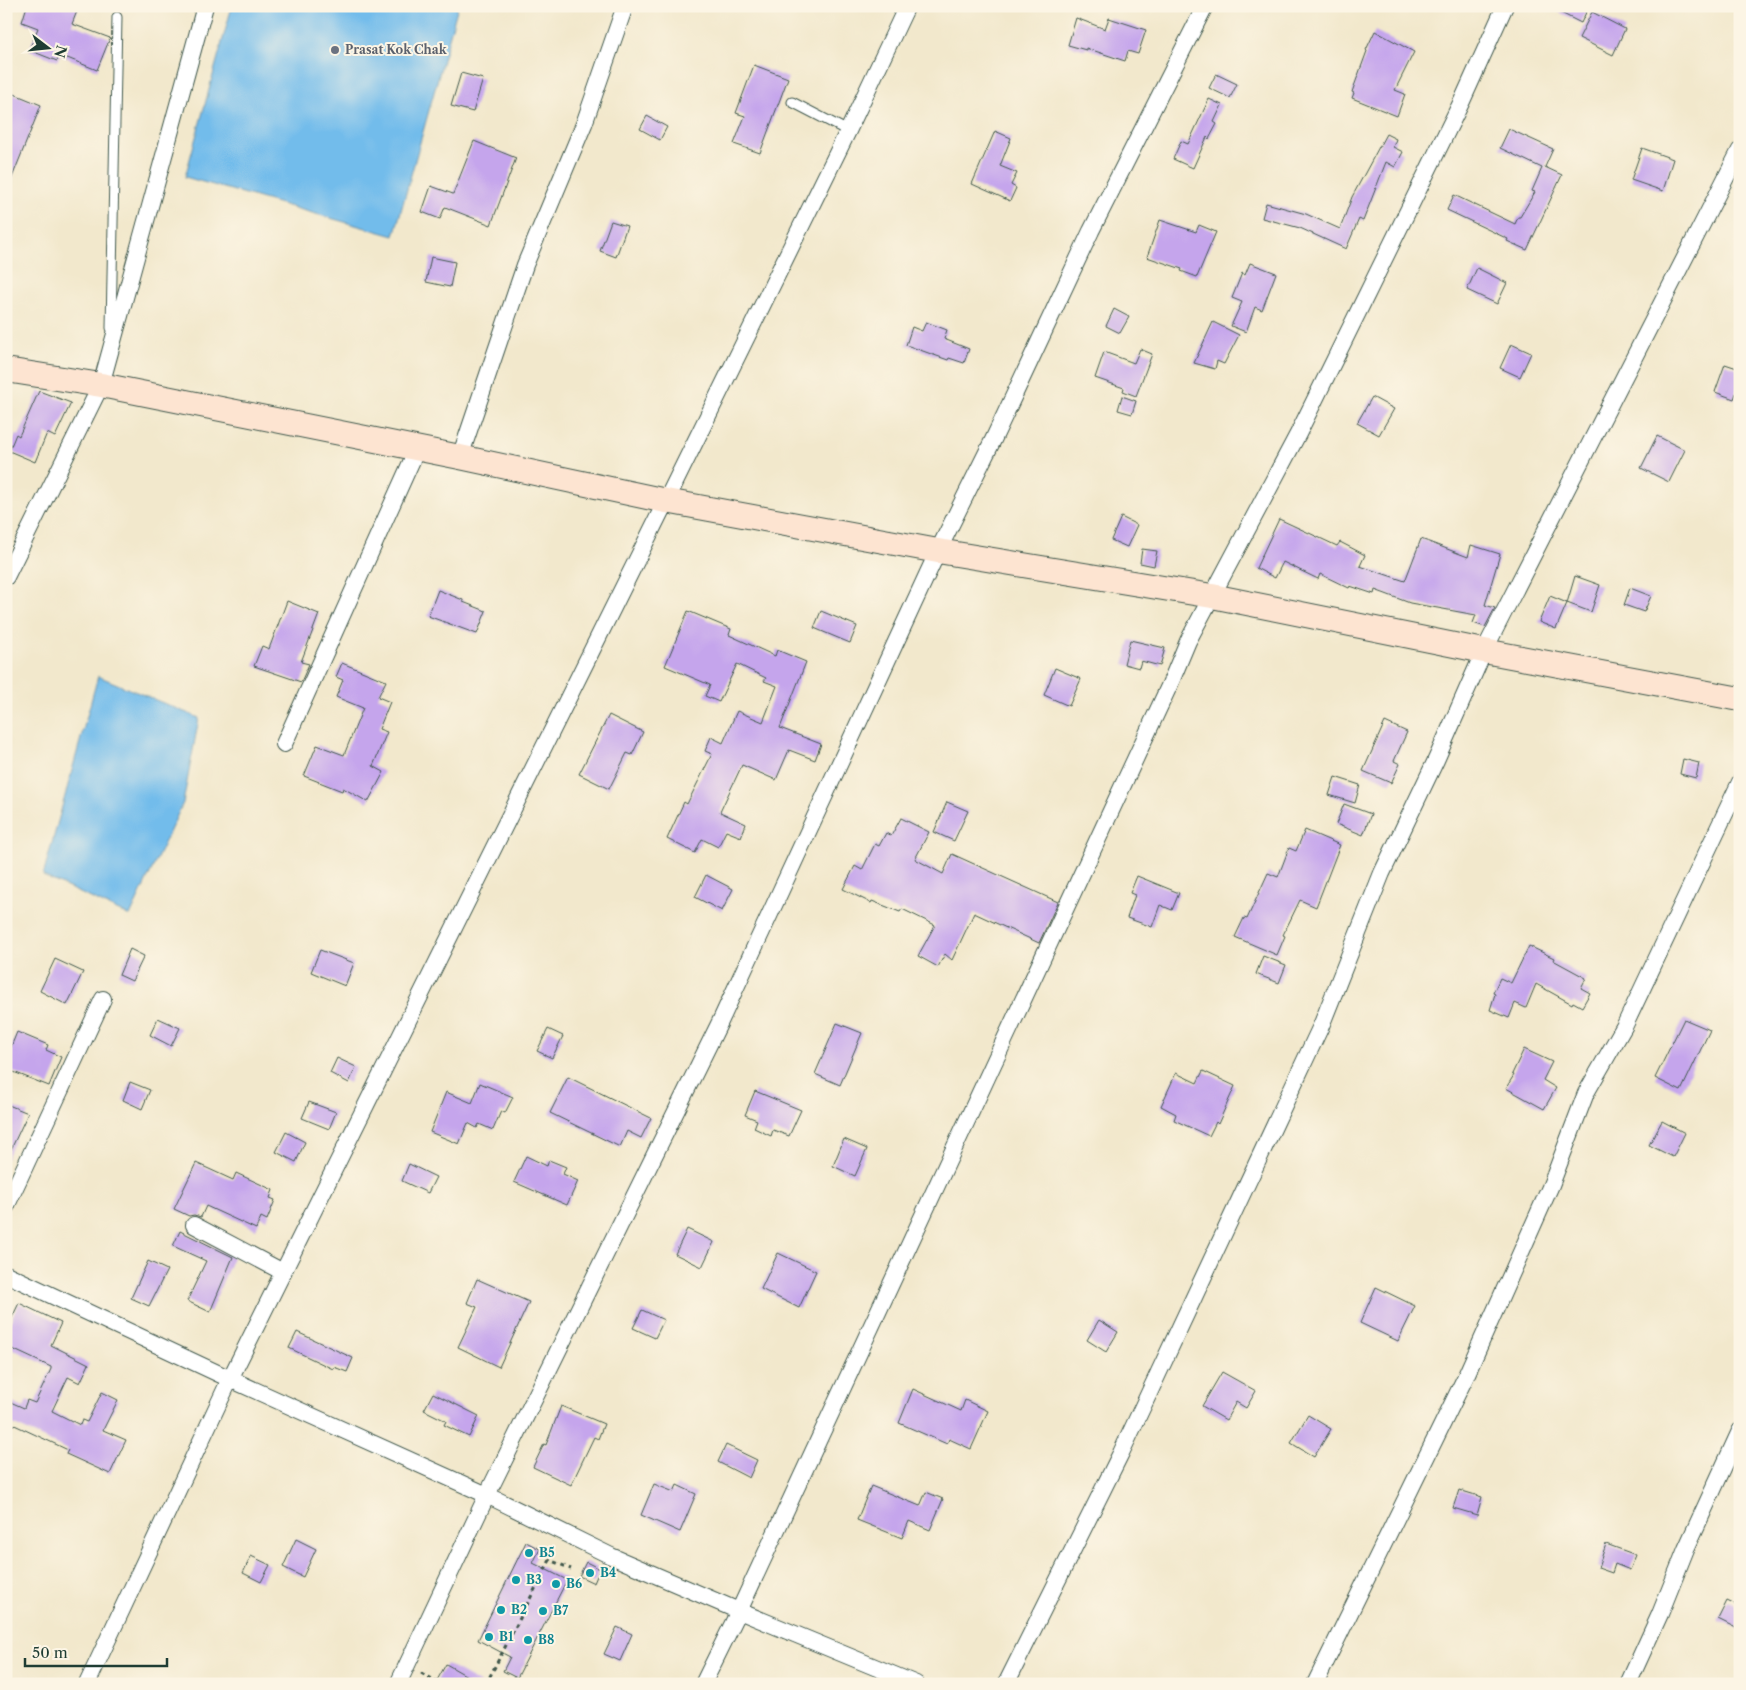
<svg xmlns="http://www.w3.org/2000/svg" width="1746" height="1690" font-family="'Libre Caslon Text',serif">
<rect width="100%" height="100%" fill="#fcf5e5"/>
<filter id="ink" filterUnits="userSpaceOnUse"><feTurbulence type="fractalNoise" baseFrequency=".02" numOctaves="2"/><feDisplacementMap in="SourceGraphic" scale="10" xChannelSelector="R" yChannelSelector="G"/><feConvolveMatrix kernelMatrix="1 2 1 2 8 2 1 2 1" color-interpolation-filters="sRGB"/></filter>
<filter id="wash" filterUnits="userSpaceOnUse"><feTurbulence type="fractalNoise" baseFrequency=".0096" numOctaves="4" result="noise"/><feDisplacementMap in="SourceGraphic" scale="20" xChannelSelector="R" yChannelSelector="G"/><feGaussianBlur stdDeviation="1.12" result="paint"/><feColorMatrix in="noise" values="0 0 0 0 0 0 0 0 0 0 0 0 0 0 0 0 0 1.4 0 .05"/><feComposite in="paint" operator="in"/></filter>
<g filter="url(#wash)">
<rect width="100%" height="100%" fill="#f2e8cc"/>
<g fill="#72bceb" stroke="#487c90">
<polygon points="232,6 458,6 394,236 185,177"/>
<polygon points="98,676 199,718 183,803 130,916 43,876"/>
</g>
<g id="blocks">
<g fill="#c5a5ec">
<polygon points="27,6 79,6 72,24 110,38 97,70 60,55 57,61 29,50 38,28 22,22"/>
<polygon points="1547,6 1589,6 1581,23"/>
<polygon points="1592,12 1625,29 1613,55 1579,38"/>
<polygon points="1076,18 1105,29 1109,18 1146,30 1138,54 1128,51 1125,61 1086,48 1086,50 1068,45"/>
<polygon points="1375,31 1414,52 1395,90 1405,94 1397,116 1352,98 1354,93 1352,92 1367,51 1366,50"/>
<polygon points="754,65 788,78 760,153 734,144 745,116 736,113"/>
<polygon points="461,73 483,79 473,112 451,106"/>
<polygon points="1216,74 1237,84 1230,98 1209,88"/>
<polygon points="12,93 41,105 7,190 6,107"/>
<polygon points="1209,99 1222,105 1214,122 1217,124 1209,139 1207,137 1193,168 1173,159 1181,141 1188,144"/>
<polygon points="647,116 667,127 660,140 640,129"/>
<polygon points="1509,129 1553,149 1545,167 1562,175 1527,250 1507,241 1508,239 1447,210 1454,195 1515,224 1518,217 1520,217 1535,192 1532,191 1542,168 1500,148"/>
<polygon points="995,131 1011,138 1000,166 1017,173 1011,185 1016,188 1010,201 972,184"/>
<polygon points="1386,134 1396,139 1393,147 1403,152 1395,167 1386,162 1363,221 1359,219 1346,249 1300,228 1262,218 1266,203 1306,214 1340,229 1352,197"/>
<polygon points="474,141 516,158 491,225 445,207 440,219 422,212 431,186 453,194"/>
<polygon points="1642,148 1673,159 1663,191 1631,180"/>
<polygon points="1160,220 1196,232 1199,225 1216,232 1197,277 1181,271 1182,269 1147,257"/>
<polygon points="611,221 627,226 616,257 600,251"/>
<polygon points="431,257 455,262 450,287 426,282"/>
<polygon points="1250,263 1276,273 1262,310 1255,307 1246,332 1231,326 1242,302 1232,298 1242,273 1245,275"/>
<polygon points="1477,268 1507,283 1497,304 1467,290"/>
<polygon points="1114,309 1129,317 1120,333 1106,326"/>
<polygon points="926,322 947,330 944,339 969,349 964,363 949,358 948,360 906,345 912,327 922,331"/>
<polygon points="1213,322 1239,335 1224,364 1217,361 1215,369 1194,363"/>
<polygon points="1511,344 1531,353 1520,377 1500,368"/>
<polygon points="1140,349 1152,354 1136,396 1123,391 1124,388 1095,378 1104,352 1134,363"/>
<polygon points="1725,364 1740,369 1740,382 1734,399 1715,392"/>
<polygon points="39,391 71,403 55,437 47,433 35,462 9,451 16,434 19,436"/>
<polygon points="1122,396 1136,401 1132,414 1118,410"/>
<polygon points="1372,397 1394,409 1379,435 1357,423"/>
<polygon points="1657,436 1685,450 1669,482 1641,468"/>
<polygon points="1121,517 1137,525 1127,547 1111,540"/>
<polygon points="1279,519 1337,546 1340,542 1365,555 1360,566 1405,581 1421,539 1468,557 1471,545 1500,554 1485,605 1495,608 1485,627 1473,623 1476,615 1410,603 1375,590 1374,594 1350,586 1349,588 1320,574 1318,579 1283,562 1275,578 1256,568"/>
<polygon points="1142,549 1157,551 1154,566 1140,563"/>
<polygon points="1575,576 1600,585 1591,612 1567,603"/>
<polygon points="1630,588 1651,596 1644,612 1624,605"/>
<polygon points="438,590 463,600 463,602 486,611 477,634 428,616"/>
<polygon points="1550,596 1567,603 1556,629 1539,622"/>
<polygon points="287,601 319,614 301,662 309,664 301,682 254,666 262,646 269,649"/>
<polygon points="688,611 731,629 729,635 775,656 777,650 806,662 780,728 821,744 815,760 789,750 776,780 742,765 720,812 746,824 741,837 726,831 718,847 702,839 695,853 667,839 684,802 687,804 712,754 705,751 711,737 723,743 737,711 763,722 777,686 764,681 766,678 737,664 719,702 705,696 710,685 665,666"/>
<polygon points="821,611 857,626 850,643 814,628"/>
<polygon points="1130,640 1165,648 1160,666 1141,661 1139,668 1124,664"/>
<polygon points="342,663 386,681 378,697 390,702 379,729 387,732 373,766 384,772 368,802 343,788 342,791 304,776 317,745 344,755 363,708 336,697 343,680 336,677"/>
<polygon points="1055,668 1081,679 1069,706 1044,695"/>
<polygon points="609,715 643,732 632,755 627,753 609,789 579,774"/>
<polygon points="1385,722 1407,732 1394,761 1400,764 1391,783 1363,771"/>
<polygon points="1683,759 1699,763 1696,778 1680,774"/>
<polygon points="1335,777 1360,785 1355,803 1329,795"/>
<polygon points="947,802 968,811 954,841 934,832"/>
<polygon points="1344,804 1371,814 1363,835 1336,824"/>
<polygon points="901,818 929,832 915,859 943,874 952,854 1058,902 1039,943 974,913 952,960 945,954 938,967 918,956 935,925 902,909 900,912 872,901 871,903 843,889 855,866 862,870 875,844 879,846 886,833 891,836"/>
<polygon points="1305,830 1340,845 1316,907 1300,900 1283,935 1285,936 1277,955 1235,937 1244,918 1247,919 1268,873 1278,877 1289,848 1296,851"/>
<polygon points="706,875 733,889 722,911 695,897"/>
<polygon points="1137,876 1179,893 1172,910 1160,905 1152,927 1127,918 1135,895 1130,893"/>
<polygon points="1529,946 1554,958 1553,960 1586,978 1581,988 1590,993 1582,1007 1573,1002 1572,1004 1536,984 1526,1008 1515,1003 1509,1018 1490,1010 1495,994 1493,993 1500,978 1511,983"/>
<polygon points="130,949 144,956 132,981 119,975"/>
<polygon points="320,950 354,963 345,986 311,972"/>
<polygon points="1263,956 1286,965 1279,983 1256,974"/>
<polygon points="55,959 83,972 67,1005 40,991"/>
<polygon points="158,1018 180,1028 171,1046 150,1035"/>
<polygon points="1684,1019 1710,1030 1681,1091 1655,1078"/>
<polygon points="837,1023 862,1033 840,1085 815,1074"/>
<polygon points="548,1029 563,1036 552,1058 537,1051"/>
<polygon points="17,1032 48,1045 46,1050 61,1057 49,1086 6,1069 6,1059"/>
<polygon points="1524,1049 1552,1062 1543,1080 1556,1088 1544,1109 1506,1088 1514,1075 1512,1074"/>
<polygon points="337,1058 356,1067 349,1083 330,1073"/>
<polygon points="1203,1071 1235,1086 1218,1124 1216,1122 1209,1136 1174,1120 1176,1114 1161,1106 1176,1073 1197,1083"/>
<polygon points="568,1077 651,1118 641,1138 627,1131 620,1147 550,1113"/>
<polygon points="130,1082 150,1090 142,1109 123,1100"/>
<polygon points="480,1083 513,1097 505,1113 501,1111 493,1130 479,1124 477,1128 468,1123 459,1144 430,1132 446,1092 472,1103"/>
<polygon points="755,1091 801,1110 789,1136 773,1130 771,1136 754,1128 757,1120 745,1115"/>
<polygon points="309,1102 336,1112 329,1129 302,1118"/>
<polygon points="6,1104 28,1113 6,1160"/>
<polygon points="1662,1121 1685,1133 1673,1157 1649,1145"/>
<polygon points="286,1132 305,1142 296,1162 276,1152"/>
<polygon points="844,1139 867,1149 855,1176 833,1166"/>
<polygon points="526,1156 547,1166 549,1160 566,1167 563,1174 578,1181 567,1205 514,1182"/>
<polygon points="196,1163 233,1180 236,1173 273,1190 270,1198 275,1200 267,1220 261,1217 256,1229 206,1206 201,1217 194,1215 189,1216 174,1209"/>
<polygon points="409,1164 436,1177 428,1193 402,1181"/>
<polygon points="687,1229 714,1242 702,1267 675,1254"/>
<polygon points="180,1231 233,1257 210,1312 187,1301 206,1261 173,1246"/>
<polygon points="778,1253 816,1271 799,1308 761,1289"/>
<polygon points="148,1261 167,1270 149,1306 131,1298"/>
<polygon points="477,1279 529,1302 499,1367 458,1347 477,1307 467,1303"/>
<polygon points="1376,1287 1415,1306 1398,1341 1360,1323"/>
<polygon points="19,1303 61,1323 51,1345 89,1364 80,1383 68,1377 52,1411 80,1425 82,1420 87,1422 102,1392 118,1400 103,1430 126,1440 110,1474 66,1454 68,1450 6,1421 6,1400 24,1408 27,1400 35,1403 51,1369 51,1367 6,1346 6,1330"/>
<polygon points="642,1310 664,1320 655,1338 633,1328"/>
<polygon points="1099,1320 1118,1332 1106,1352 1087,1340"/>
<polygon points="297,1332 353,1358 347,1372 334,1367 333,1369 289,1348"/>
<polygon points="1222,1372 1256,1391 1246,1408 1236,1402 1226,1420 1202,1406"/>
<polygon points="913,1389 961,1411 965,1400 988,1411 971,1449 949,1439 947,1444 899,1423"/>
<polygon points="433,1393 479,1416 469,1437 444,1425 446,1421 424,1410"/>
<polygon points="561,1406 604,1424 598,1439 594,1437 571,1485 533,1467 544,1444 546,1445"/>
<polygon points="1308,1415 1331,1429 1314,1457 1291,1443"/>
<polygon points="726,1445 757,1460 749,1478 718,1462"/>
<polygon points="654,1484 674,1492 677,1485 696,1494 680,1532 641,1515"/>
<polygon points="871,1486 920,1506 926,1492 943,1499 930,1530 909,1521 902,1538 857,1520"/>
<polygon points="1459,1490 1482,1497 1477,1515 1453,1508"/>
<polygon points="296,1539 316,1549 303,1577 283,1567"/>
<polygon points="526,1542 540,1549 533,1563 567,1580 517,1678 503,1671 510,1657 478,1640"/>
<polygon points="1606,1544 1636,1555 1630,1570 1615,1564 1612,1573 1598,1568"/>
<polygon points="251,1556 270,1565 261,1582 243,1573"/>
<polygon points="586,1562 600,1569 594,1583 579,1576"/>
<polygon points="1727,1601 1740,1607 1740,1630 1718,1619"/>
<polygon points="617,1627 632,1634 620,1661 604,1654"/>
<polygon points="446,1664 481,1684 435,1684"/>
</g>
</g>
</g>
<g filter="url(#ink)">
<use href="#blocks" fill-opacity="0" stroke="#3f574b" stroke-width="1"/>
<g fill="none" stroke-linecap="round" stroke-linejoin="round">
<defs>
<g id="lane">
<polyline points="792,102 848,131"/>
<polyline points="111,328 117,17"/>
</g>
<g id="street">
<polyline points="460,457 525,265 584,124 625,6"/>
<polyline points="6,577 101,385 205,6"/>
<polyline points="284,744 417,449"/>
<polyline points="6,1207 103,999"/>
<polyline points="194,1225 283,1272"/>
<polyline points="6,1274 230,1379 487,1495 611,1556 739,1611 916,1684"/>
<polyline points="87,1684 230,1379 666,501 848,131 907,6"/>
<polyline points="398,1684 487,1495 719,1024 938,551 993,440 1091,231 1205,6"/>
<polyline points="703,1684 739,1611 1170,684 1188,641 1298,434 1462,101 1505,6"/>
<polyline points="1006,1684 1121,1453 1321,1026 1382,873 1436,760 1484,651 1740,150"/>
<polyline points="1315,1684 1465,1378 1551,1185 1586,1093 1625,1025 1740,782"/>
<polyline points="1628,1684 1660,1614 1686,1549 1740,1431"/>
</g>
<polyline id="secondary" points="6,370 101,385 460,457 666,501 938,551 1212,596 1484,651 1740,699"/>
</defs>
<use href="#lane" stroke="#3f574b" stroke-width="11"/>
<use href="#street" stroke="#3f574b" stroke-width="18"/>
<use href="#secondary" stroke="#3f574b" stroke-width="26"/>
<g stroke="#3f574b" stroke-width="3" stroke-dasharray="4 4" stroke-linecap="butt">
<polyline points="421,1673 442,1684"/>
<polyline points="486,1684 550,1560 571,1569"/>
</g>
<use href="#lane" stroke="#fff" stroke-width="9"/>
<use href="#street" stroke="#fff" stroke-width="16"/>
<use href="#secondary" stroke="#fde4d1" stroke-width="24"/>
</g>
</g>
<circle fill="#6b7280" stroke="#fcf5e5" stroke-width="2" cx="335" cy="50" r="5"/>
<g fill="#0f9aa8" stroke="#fcf5e5" stroke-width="2">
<circle cx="529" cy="1553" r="5"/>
<circle cx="590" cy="1573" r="5"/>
<circle cx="516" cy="1580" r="5"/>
<circle cx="556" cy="1584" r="5"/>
<circle cx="501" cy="1610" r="5"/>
<circle cx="543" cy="1611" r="5"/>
<circle cx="489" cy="1637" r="5"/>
<circle cx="528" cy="1640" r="5"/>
</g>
<g text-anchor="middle" stroke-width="4" stroke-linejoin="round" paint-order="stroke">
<g font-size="12" font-weight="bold" fill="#5b616d" stroke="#fcf5e5" text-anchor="start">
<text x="345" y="54">Prasat Kok Chak</text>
</g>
<g font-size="12" font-weight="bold" fill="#0d838f" stroke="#fcf5e5" text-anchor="start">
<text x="539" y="1557">B5</text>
<text x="600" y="1577">B4</text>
<text x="526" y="1584">B3</text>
<text x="566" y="1588">B6</text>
<text x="511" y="1614">B2</text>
<text x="553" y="1615">B7</text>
<text x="499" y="1641">B1</text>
<text x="538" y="1644">B8</text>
</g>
</g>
<rect width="1746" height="1690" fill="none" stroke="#fcf5e5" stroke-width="25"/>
<g transform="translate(48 48) rotate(106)" stroke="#fcf5e5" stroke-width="4" paint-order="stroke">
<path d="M0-4L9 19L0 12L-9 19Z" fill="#1f3d34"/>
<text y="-8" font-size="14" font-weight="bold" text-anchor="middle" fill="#1f3d34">N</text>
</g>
<path d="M25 1658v8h142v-8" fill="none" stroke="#1f3d34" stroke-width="2.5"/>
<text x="32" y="1658" font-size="15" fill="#1f3d34" stroke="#fcf5e5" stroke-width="4" paint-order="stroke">50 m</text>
</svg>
